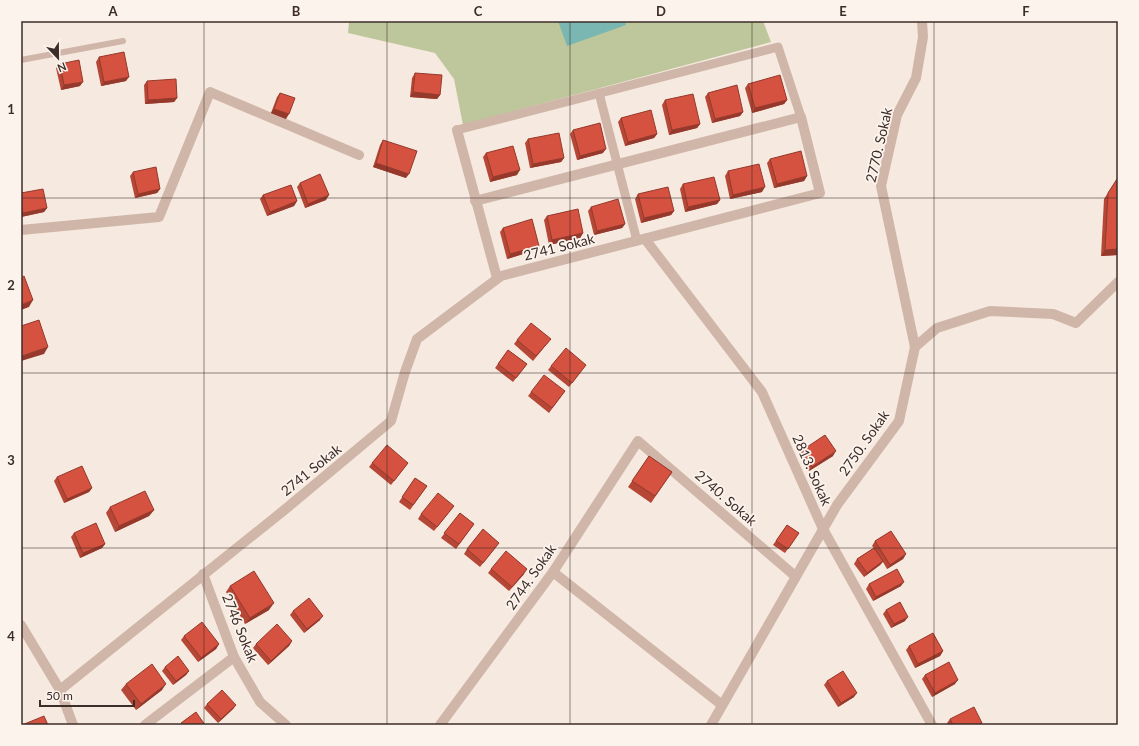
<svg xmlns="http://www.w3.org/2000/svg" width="1139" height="746" font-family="Lato,sans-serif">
<rect width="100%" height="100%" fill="#f6e9df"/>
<polygon fill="#bec79c" points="349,21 763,21 771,42 463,125 454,79 435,53 348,33"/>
<polygon fill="#7ab7b3" points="558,21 625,21 626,25 567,46"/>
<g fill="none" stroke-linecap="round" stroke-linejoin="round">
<polyline stroke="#d0b6a9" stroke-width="6" points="21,60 123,41"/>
<g stroke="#d0b6a9" stroke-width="9">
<polyline points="599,93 637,241"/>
<polyline points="457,130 778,47 801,117"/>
</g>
<g stroke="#d0b6a9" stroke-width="10">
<polyline points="457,130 497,278"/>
<polyline points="21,230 159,217 210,92 359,155"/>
<polyline points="645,239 762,392 823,529 932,725"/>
<polyline points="915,347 881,186 897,115 916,78 923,37 922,21"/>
<polyline points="553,572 722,705"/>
<polyline points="203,574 234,657 260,702 286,725"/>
<polyline points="60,690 288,507 391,421 405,372 417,339 501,276 820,193 801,117 475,201"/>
<polyline points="145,725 234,657"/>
<polyline points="440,725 553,572 638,441 795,576"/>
<polyline points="711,725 837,505 899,421 915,347 937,328 990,311 1053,314 1076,323 1118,282"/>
</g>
<polyline stroke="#d0b6a9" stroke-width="10" points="21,625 60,690 73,725"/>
</g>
<g fill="#b64736">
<polygon points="99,57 126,81 101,86 96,62"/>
<polygon points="60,64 80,86 61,90 56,68"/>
<polygon points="415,73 440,95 437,99 410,97 412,78"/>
<polygon points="147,81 177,98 174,102 145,104 144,85"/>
<polygon points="748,84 787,100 784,104 752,113 745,88"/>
<polygon points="280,93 286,119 271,113 277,97"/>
<polygon points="708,93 743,112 740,116 712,123 705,97"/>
<polygon points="665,100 700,124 697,128 669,135 662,105"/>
<polygon points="621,118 657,134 654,138 625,146 618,122"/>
<polygon points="573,130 603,153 577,160 570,134"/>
<polygon points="528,139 564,158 561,162 530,168 525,143"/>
<polygon points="383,140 406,178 373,167 380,145"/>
<polygon points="486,153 517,175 490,182 483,157"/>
<polygon points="770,159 807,176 804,181 774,188 767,163"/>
<polygon points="728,171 762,192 730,199 725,176"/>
<polygon points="133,172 160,189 157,193 135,198 130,176"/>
<polygon points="1117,179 1118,255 1101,256 1104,199"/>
<polygon points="300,183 326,200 305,208 297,187"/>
<polygon points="683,184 720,200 717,204 685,212 680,189"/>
<polygon points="21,193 47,208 44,212 21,217"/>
<polygon points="638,194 674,211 671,215 641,223 635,199"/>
<polygon points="263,195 297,201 294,206 267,216 260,199"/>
<polygon points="591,207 625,224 622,228 594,235 588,211"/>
<polygon points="547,216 583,233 580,238 549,245 544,220"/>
<polygon points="503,228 536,250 507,259 500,232"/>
<polygon points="551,339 533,361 514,344 517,340"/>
<polygon points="508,350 527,364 513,382 495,368"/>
<polygon points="586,365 569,387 548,370 551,366"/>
<polygon points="565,391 549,413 528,396 531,392"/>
<polygon points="801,451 833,456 809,471 798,455"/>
<polygon points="649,456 672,472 651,503 628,487"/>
<polygon points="372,463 408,463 391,485 369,467"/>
<polygon points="57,477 92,488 89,492 64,503 54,481"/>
<polygon points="415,478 427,486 410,510 399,502"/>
<polygon points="454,506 434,531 418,519 421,514"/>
<polygon points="110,507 154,510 149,516 115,532 106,513"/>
<polygon points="460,513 474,524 456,549 441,538"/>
<polygon points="787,525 799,533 785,553 773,545"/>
<polygon points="74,533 105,544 102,548 80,558 71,537"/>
<polygon points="875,541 906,554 903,559 887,569 883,562 880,565 864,577 854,564 857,559 874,548 872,546"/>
<polygon points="496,547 480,567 464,554 467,549"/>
<polygon points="491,569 524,574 509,591 488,573"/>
<polygon points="869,584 901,586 873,601 866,589"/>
<polygon points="230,586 269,610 245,624 226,592"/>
<polygon points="886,610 905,621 891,628 883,614"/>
<polygon points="293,611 320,620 304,633 290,615"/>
<polygon points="184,636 219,644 216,649 198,662 181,640"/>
<polygon points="292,641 289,646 268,665 253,648 256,644"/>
<polygon points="909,646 943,651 940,656 915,668 906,650"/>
<polygon points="165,667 189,671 186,675 173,685 162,671"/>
<polygon points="925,675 955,684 932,697 922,679"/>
<polygon points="827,681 854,697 838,707 824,685"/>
<polygon points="126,684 162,690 136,710 121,690"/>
<polygon points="207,704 236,705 233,709 218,723 204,708"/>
<polygon points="950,719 982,723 980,725 948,725 947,723"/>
</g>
<g fill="#94392c">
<polygon points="129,77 126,81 101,86 104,82"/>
<polygon points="83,82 80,86 61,90 64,85"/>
<polygon points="413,92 440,95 437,99 410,97"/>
<polygon points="177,98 174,102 145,104 148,100"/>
<polygon points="787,100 784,104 752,113 755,108"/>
<polygon points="274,109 289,114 286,119 271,113"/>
<polygon points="743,112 740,116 712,123 715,119"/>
<polygon points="700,124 697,128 669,135 672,130"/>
<polygon points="657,134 654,138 625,146 628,142"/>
<polygon points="606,149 603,153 577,160 580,156"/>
<polygon points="564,158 561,162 530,168 533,164"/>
<polygon points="376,163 409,174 406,178 373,167"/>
<polygon points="520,170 517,175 490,182 493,177"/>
<polygon points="807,176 804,181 774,188 777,184"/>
<polygon points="765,187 762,192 730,199 733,195"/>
<polygon points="160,189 157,193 135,198 138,194"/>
<polygon points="329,195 326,200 305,208 308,204"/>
<polygon points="720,200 717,204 685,212 688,207"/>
<polygon points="297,201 294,206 267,216 270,212"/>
<polygon points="47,208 44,212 21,217 21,215 23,213"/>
<polygon points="674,211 671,215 641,223 644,218"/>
<polygon points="625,224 622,228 594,235 597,231"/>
<polygon points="583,233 580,238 549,245 552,240"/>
<polygon points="539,246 536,250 507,259 510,254"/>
<polygon points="1118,249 1118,255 1101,256 1105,250"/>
<polygon points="33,300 29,307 21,310 21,305"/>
<polygon points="48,347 44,354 21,361 21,357 22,356"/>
<polygon points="836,451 833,456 809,471 812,467"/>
<polygon points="92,488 89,492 64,503 67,499"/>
<polygon points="154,510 149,516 115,532 119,526"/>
<polygon points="105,544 102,548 80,558 83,553"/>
<polygon points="906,554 903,559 887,569 890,565"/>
<polygon points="883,561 880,565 864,577 867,573"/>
<polygon points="527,569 524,574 509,591 512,587"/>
<polygon points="904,582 901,586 873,601 876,597"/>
<polygon points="274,603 269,610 245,624 250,618"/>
<polygon points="323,616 320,620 304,633 307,629"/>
<polygon points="908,617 905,621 891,628 894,624"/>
<polygon points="292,641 289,646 268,665 271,661"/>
<polygon points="219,644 216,649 198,662 201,658"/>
<polygon points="943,651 940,656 915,668 918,664"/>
<polygon points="189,671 186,675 173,685 176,681"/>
<polygon points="958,680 955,684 932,697 935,693"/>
<polygon points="166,684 162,690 136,710 141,704"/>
<polygon points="857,693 854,697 838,707 841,703"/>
<polygon points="236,705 233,709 218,723 221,719"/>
</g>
<g fill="#d4523f" stroke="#94392c">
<polygon points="124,52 129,77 104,82 99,57"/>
<polygon points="79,60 83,82 64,85 60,64"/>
<polygon points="415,73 442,75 440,95 413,92"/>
<polygon points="780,75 787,100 755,108 748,84"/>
<polygon points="176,79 177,98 148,100 147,81"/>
<polygon points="737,85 743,112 715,119 708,93"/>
<polygon points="280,93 295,98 289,114 274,109"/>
<polygon points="693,94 700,124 672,130 665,100"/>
<polygon points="651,110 657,134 628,142 621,118"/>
<polygon points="600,123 606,149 580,156 573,130"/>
<polygon points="559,133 564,158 533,164 528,139"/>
<polygon points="383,140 417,151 409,174 376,163"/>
<polygon points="513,146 520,170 493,177 486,153"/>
<polygon points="801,151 807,176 777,184 770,159"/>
<polygon points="759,164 765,187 733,195 728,171"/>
<polygon points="156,167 160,189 138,194 133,172"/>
<polygon points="320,174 329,195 308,204 300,183"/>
<polygon points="714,177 720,200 688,207 683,184"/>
<polygon points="1117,179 1118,179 1118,249 1105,250 1108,193"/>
<polygon points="291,185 297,201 270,212 263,195"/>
<polygon points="668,187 674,211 644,218 638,194"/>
<polygon points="43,189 47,208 23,213 21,205 21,193"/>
<polygon points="618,199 625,224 597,231 591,207"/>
<polygon points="578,209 583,233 552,240 547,216"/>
<polygon points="532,219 539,246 510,254 503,228"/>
<polygon points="24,276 33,300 21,305 21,278"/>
<polygon points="39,320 48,347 22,356 21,354 21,326"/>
<polygon points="531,323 551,339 536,356 517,340"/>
<polygon points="566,348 586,365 572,383 551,366"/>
<polygon points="508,350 527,364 516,378 498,364"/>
<polygon points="544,375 565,391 552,408 531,392"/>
<polygon points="825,435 836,451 812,467 801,451"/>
<polygon points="387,445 408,463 394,481 372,463"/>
<polygon points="649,456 672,472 655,496 632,481"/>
<polygon points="82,466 92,488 67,499 57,477"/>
<polygon points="415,478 427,486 413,505 402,497"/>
<polygon points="145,491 154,510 119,526 110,507"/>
<polygon points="438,493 454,506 437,527 421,514"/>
<polygon points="460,513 474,524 459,544 444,533"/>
<polygon points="96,523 105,544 83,553 74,533"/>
<polygon points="787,525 799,533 788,549 776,541"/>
<polygon points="483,529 499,543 483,563 467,549"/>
<polygon points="891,531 906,554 890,565 875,541"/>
<polygon points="874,548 883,561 867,573 857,559"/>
<polygon points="506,551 527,569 512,587 491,569"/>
<polygon points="897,569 904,582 876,597 869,584"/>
<polygon points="254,571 274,603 250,618 230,586"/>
<polygon points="309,598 323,616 307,629 293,611"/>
<polygon points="900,602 908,617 894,624 886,610"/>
<polygon points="202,622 219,644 201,658 184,636"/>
<polygon points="277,624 292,641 271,661 256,644"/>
<polygon points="933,633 943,651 918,664 909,646"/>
<polygon points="178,656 189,671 176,681 165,667"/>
<polygon points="949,662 958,680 935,693 925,675"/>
<polygon points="152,664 166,684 141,704 126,684"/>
<polygon points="843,671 857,693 841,703 827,681"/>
<polygon points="222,690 236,705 221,719 207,704"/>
<polygon points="974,707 982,723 977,725 953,725 950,719"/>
<polygon points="196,712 205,725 183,725 181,723"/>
<polygon points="44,716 48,725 22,725"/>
</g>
<path fill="none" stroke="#3c2d29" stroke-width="1" stroke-opacity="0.55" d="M204 21V725M387 21V725M570 21V725M752 21V725M934 21V725M21 198H1118M21 373H1118M21 548H1118"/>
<g text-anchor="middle" stroke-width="3.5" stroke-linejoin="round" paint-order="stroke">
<g font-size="14" fill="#3c2d29" stroke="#fcf3ed">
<text transform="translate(879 145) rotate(-77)" y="5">2770. Sokak</text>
<text transform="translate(559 247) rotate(-14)" y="5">2741 Sokak</text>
<text transform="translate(864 443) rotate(-55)" y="5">2750. Sokak</text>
<text transform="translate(311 470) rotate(-39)" y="5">2741 Sokak</text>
<text transform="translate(812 470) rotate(66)" y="5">2813. Sokak</text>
<text transform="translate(726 498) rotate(41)" y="5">2740. Sokak</text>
<text transform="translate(531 577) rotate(-55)" y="5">2744. Sokak</text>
<text transform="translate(240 628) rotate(68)" y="5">2746 Sokak</text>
</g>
</g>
<rect width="1139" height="746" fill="none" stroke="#fcf3ed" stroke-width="44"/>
<g transform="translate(58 58) rotate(158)" stroke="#fcf3ed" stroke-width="3" paint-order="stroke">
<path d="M0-3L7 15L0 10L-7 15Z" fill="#3c2d29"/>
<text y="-6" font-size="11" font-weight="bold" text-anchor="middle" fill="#3c2d29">N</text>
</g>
<path d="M40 700v6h94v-6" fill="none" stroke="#3c2d29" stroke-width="2"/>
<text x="46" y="700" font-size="12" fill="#3c2d29" stroke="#fcf3ed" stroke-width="3" paint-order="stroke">50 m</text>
<rect x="22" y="22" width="1095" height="702" fill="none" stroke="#3c2d29" stroke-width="1.5"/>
<g font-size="13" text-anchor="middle" font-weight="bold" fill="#3c2d29">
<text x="113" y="16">A</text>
<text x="296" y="16">B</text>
<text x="478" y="16">C</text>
<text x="661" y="16">D</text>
<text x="843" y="16">E</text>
<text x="1026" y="16">F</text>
<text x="11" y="114">1</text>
<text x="11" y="290">2</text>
<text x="11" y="465">3</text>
<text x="11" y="641">4</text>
</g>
</svg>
